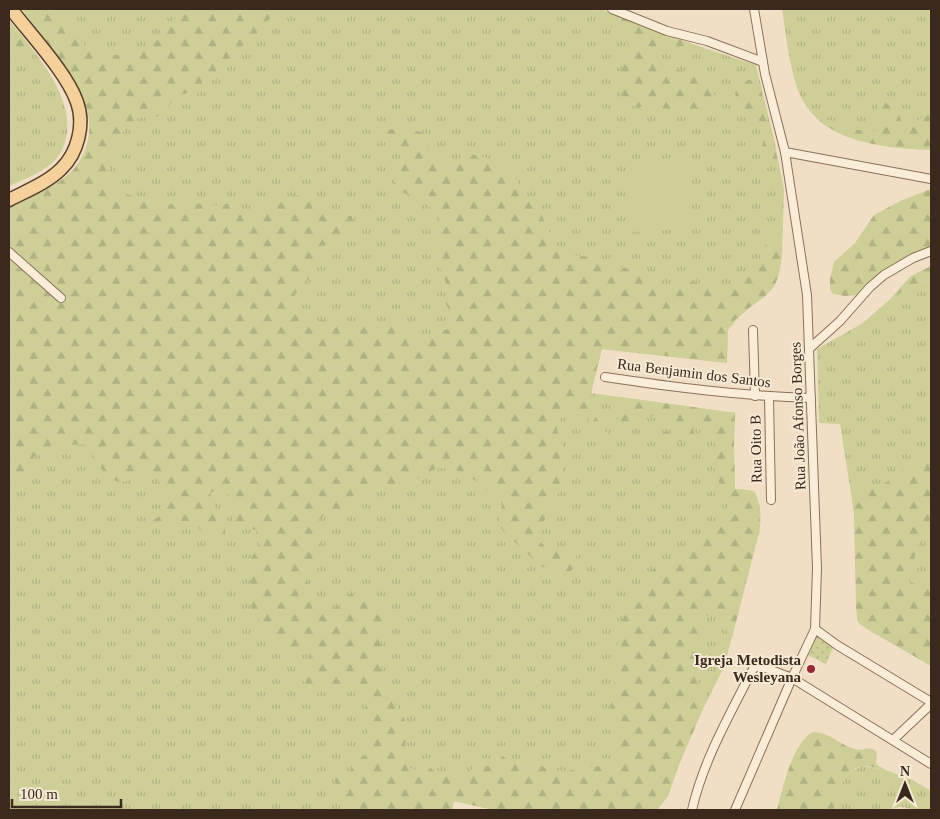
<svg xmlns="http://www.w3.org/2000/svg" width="940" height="819" font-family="Georgia,serif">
<defs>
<pattern id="grass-tufts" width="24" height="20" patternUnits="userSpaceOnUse" patternTransform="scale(1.25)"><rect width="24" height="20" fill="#cdcf97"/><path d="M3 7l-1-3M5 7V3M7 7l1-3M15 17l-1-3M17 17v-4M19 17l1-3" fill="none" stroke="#b1b282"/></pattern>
<pattern id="forest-firs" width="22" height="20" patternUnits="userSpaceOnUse" patternTransform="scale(1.25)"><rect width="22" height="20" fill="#cdcf97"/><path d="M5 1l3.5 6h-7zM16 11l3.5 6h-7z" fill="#b1b282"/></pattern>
<pattern id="park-dots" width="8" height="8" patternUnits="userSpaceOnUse" patternTransform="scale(1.25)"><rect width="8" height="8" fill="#cdcf97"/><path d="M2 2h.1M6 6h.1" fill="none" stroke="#b1b282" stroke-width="1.8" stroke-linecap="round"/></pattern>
</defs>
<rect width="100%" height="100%" fill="#f0dfc4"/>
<g fill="url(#grass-tufts)">
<path d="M22 9H600L683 41 756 65 774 139 784 190 782 256 779 272 773 287 739 317 728 330 727 363 602 349 591 393 735 413 734 445 735 489 754 491C761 503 762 519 759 533L724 667 694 727 678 767 668 796 657 810H494L454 801 452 810H9V207C29 198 52 189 69 174 92 153 95 120 81 93 75 81 65 70 57 59 45 42 33 25 22 9Z"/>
<path d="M782 9H931V150C885 148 822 143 800 95 790 72 786 34 782 9Z"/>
<path d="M9 20C33 50 72 92 67 133 65 143 63 152 55 160 43 173 24 179 9 186Z"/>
<polygon points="931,279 931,666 867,629 860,624 857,619 854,512 840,424 819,423 817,349 863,323 889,300 914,285"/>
<polygon points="877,765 888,771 913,780 931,791 931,810 918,810 901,807 883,810 833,810 837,788 851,771 863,766 880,769"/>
</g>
<g fill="url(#forest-firs)">
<path d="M22 9H64C70 20 76 37 85 46 105 65 145 51 163 36 169 32 169 25 173 20 178 16 184 14 188 9H290L272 16 253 38 237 50 221 71 208 78 194 91 176 96 162 116 141 117 133 121 116 140 111 158 108 173 110 181 115 190 150 202 163 205 191 202 211 206 233 203 245 211 258 215 266 214 270 205 284 196 310 195 318 196 331 210 351 216 353 220 351 235 318 247C316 252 317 254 317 260 316 271 301 292 291 297L300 317C318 321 335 321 353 323 361 324 368 327 376 328 382 328 389 325 395 326 401 327 404 335 411 336 422 339 451 332 456 320 457 317 456 312 456 308L452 313 448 308 445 302 446 283 438 262 436 251 440 226V219L437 213 420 199 393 189C394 177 405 169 403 155L395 149 391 144 380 138 379 134 381 131C394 127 409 129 421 132 432 141 427 155 441 166H449L456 159 473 155H479L505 166 514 175 523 192 537 205 553 240 559 249 564 254 589 257 607 264 629 269 659 283 670 285 692 282 708 285 729 284 749 275 761 267 766 256 765 239 771 235 782 233C782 250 783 271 774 286 764 303 733 313 727 332 725 341 727 353 727 363L602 349C598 367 586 397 594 414 599 424 608 430 609 441 596 435 592 425 585 413 582 412 580 410 577 410 568 409 557 420 557 428 557 437 563 444 566 452L563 458 562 482 557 497 550 507 543 524 536 531C536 542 549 551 560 551 566 550 570 547 576 547L578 549 574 568 569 572H554L538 565 531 557 502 530 499 523 502 505 500 499C480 486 459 461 433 470 426 473 420 478 413 481 401 486 388 482 375 488 366 493 360 502 352 508 342 514 329 509 320 519 314 527 321 540 320 549 318 558 309 560 306 567 302 576 314 599 321 604 326 607 331 608 336 607 345 605 345 597 352 593 358 594 380 604 383 609 389 619 383 632 381 642 380 650 381 658 381 666 381 697 400 701 406 724 409 736 400 755 408 766 413 772 423 770 429 767L440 775 455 780 466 775 474 767 497 765 502 756 517 762 521 759 529 760 550 770 568 771 583 767H596L614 759 625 758 626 753 614 746 615 736 625 730V727L612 716 610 711 616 674 619 631 621 621 630 608 633 594 637 588 642 586 647 574 688 543 712 528H717L723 524C734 494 720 495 715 469 713 459 717 451 715 442L707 433 700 421 694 422 693 437 690 441 658 442 656 437 662 432 677 431 669 418 665 415 636 417 631 427 620 428 616 423 619 417 624 415 621 397 735 413 734 445 735 489 749 490 755 493 760 511V527L732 638 725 629V621C719 612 714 613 704 617L703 620C697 644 696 686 703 709L678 767 668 796 657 810H494L454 801 452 810H352C348 804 329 783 337 777 340 775 347 774 350 773L354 761 366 755C369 743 369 726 366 713 365 707 367 701 364 695 351 669 318 700 302 680 303 670 314 662 309 651L293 649 283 644 259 621 254 614 251 606 250 567 251 558 256 551H266L257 540 256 530 234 525 233 519 241 511 239 503 222 490 211 492C208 506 228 519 225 537L217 541C204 538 198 522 184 521 172 520 164 529 153 527L152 521C155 519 160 516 162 513 169 500 163 484 153 474 143 474 136 478 127 481 107 488 95 457 86 444L71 445 53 455 43 453 33 457C30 475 30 487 9 485V300H12L13 292 9 284V207C29 198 52 189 69 174 92 153 95 120 81 93 75 81 65 70 57 59 45 42 33 25 22 9Z"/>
<path d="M575 9H600L706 49C691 57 675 45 659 50L658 54 660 69C665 71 670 69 676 70 695 72 708 84 718 100L714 106 702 107 691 112 682 113 662 108 649 106 636 107 628 103 621 94 619 87 621 70 630 51 625 37 608 25 600 16 588 10Z"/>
<polygon points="9,20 31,49 26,59 13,65 9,71"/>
<polygon points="754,78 758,78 779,166 770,161 767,153 762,149 763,142 768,134 767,128 761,126 759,120 749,116 739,117 735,115 738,105 735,93 739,85 741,83"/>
<path d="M883 101 898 111 904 132 913 122 931 114V150C894 148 850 145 819 121 840 117 835 125 850 129 858 131 867 129 876 131L878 108 881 102Z"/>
<polygon points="931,189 931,246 901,260 876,277 857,295 845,296 833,294 830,289 830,279 834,262 855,243 874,215 900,201"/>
<polygon points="931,266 931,279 914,285 889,300 911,276"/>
<path d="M918 464H931V528C920 536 916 548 914 562 908 566 906 569 906 577 911 587 924 582 931 591V666L863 626 858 622 856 608 854 512 851 491C887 492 889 474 918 464Z"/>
<path d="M813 732C829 732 840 745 855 749 864 752 870 743 877 753L876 763 881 769 867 766 856 768 851 771 837 788V796L833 810H777C782 790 793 741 813 732Z"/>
</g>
<polygon fill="url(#park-dots)" points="817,634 834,645 826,664 808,655"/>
<polygon fill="#cdcf97" points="687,160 690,229 631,232 628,162"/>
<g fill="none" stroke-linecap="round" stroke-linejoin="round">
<defs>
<g id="street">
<polyline points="612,9 667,31 707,41 763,62"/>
<polyline points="785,152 931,179"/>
<polyline points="9,252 61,298"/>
<polyline points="753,330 755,396"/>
<polyline points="810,348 840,321 870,287 884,275 913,258 931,251"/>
<path d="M605 377C673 387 741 396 811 398"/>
<polyline points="769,397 771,500"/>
<polyline points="815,629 837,645 931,702"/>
<polyline points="893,740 931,704"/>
<path d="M692 810C703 761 730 714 753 669L756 667H763L792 678 931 764"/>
<polyline points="735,810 792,678 815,629 817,568 807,295 785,152 765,74 754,9"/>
</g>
<path id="primary" d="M9 200C26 191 47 183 61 169 78 153 85 124 77 102 67 73 30 34 11 9"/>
</defs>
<use href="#street" stroke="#8b7059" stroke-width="10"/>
<use href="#primary" stroke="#593e2e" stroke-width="15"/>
<use href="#street" stroke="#faedd7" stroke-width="8"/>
<use href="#primary" stroke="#f4d19a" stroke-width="12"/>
</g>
<circle fill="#9d2732" stroke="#f7ead4" stroke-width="2" cx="811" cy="669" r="5"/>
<g text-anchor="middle" stroke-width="4" stroke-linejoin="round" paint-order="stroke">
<g font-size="15" fill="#3b291e" stroke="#f7ead4">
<text transform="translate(694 373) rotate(7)" y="5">Rua Benjamin dos Santos</text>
<text transform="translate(798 416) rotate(-92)" y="5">Rua João Afonso Borges</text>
<text transform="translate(756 449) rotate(-91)" y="5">Rua Oito B</text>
</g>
<g font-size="15" font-weight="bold" fill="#3b291e" stroke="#f7ead4" text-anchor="end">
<text x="801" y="665">Igreja Metodista<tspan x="801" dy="17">Wesleyana</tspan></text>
</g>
</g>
<rect width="940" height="819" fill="none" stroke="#3b291e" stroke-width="20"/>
<g transform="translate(905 784)" stroke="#f7ead4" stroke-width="4" paint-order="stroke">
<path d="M0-4L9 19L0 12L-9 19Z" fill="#3b291e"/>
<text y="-8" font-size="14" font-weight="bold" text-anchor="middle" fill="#3b291e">N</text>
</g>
<path d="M12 799v8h109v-8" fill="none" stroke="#3b291e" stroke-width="2.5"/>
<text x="20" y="799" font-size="15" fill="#3b291e" stroke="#f7ead4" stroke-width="4" paint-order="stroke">100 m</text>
</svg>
